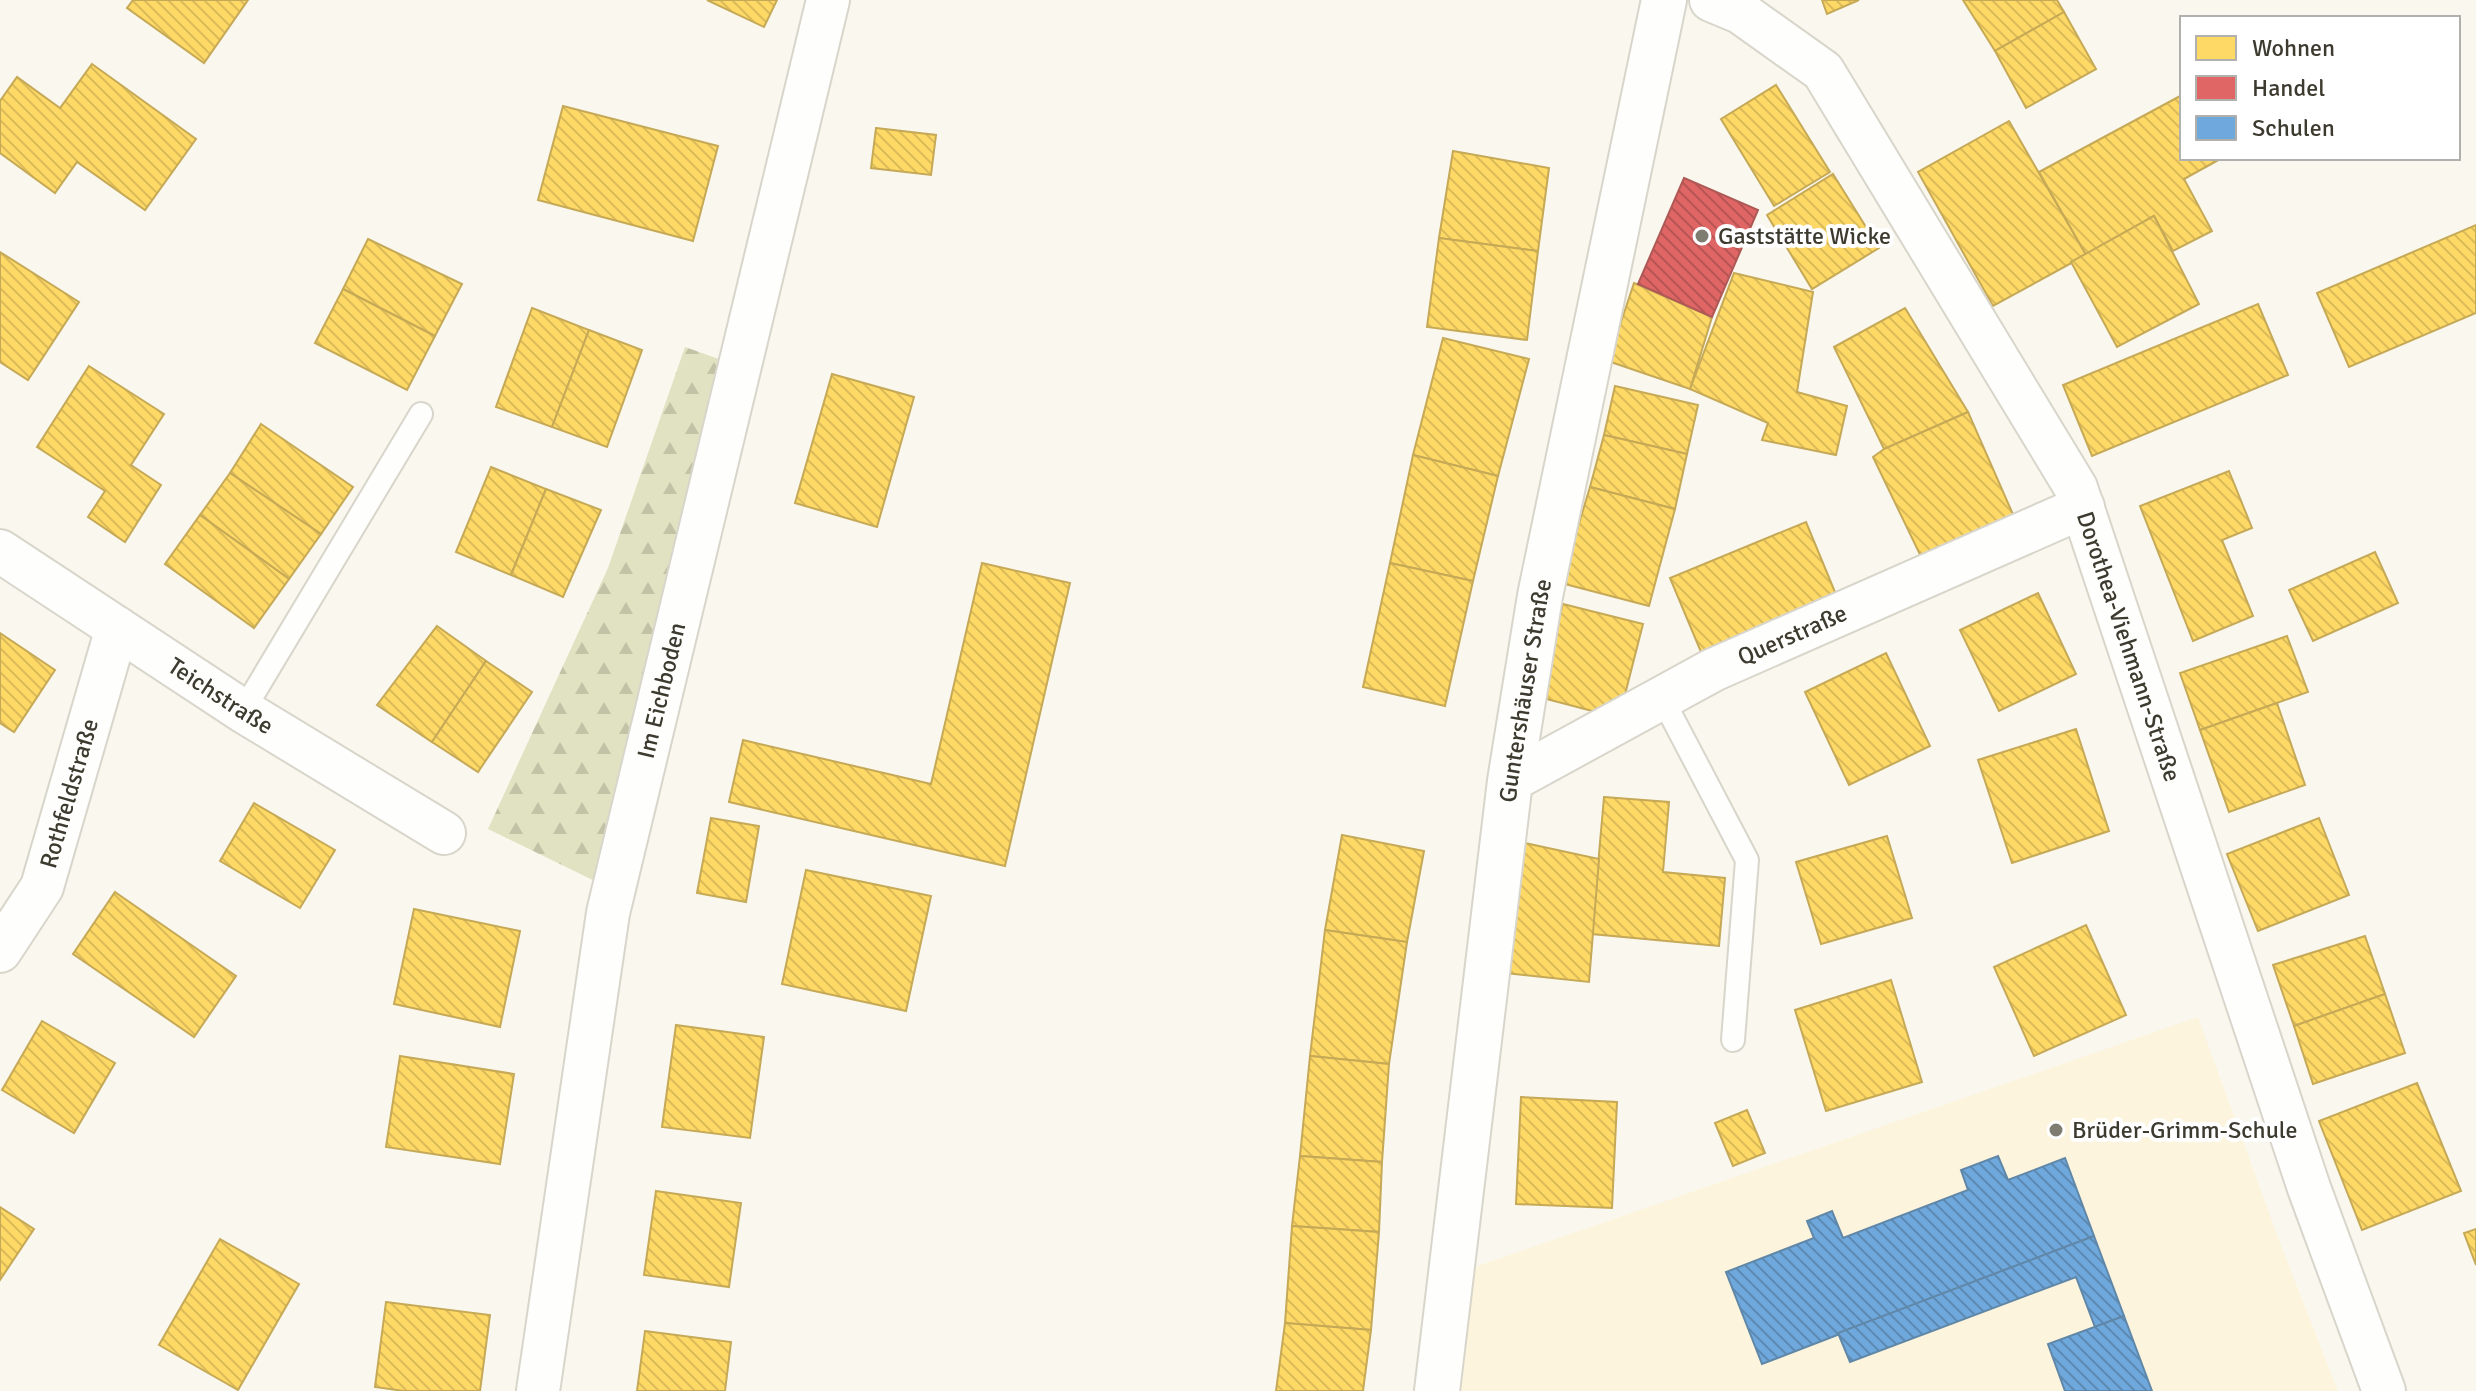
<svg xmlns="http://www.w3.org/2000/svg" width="2476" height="1391" font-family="Signika,sans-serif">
<defs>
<pattern id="forest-firs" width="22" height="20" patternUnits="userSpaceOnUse" patternTransform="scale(2)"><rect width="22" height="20" fill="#e1e2c1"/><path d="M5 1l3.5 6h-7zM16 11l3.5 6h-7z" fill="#c2c3a6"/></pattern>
<pattern id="homes-back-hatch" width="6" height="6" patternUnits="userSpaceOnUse" patternTransform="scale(2)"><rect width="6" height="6" fill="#ffd966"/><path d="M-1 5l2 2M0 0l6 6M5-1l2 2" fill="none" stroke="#dbbb59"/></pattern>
<pattern id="shops-back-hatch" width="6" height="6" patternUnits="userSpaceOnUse" patternTransform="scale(2)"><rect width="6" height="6" fill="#e06666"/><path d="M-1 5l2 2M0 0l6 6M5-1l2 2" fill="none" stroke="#b75554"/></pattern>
<pattern id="schools-back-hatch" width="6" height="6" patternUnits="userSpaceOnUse" patternTransform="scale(2)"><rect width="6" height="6" fill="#6fa8dc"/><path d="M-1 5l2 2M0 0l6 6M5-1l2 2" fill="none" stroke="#5c8ab3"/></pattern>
</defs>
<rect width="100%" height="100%" fill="#faf7ee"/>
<polygon fill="#fcf4dc" points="2198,1017 2280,1243 2338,1391 1457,1391 1472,1268"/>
<polygon fill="url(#forest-firs)" points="685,347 733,364 603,885 488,829 608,568"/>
<g fill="url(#homes-back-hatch)" stroke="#c5a956" stroke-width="2">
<polygon points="133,0 248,0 204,63 127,8"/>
<polygon points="707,0 777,0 764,27"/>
<polygon points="1822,0 1859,0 1827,14"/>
<polygon points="1963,0 2057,0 2064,12 1995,51"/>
<polygon points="2064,12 2096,69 2026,108 1995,51"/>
<polygon points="92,64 196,139 145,210 77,162 55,193 0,153 0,101 17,77 60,108"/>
<polygon points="1776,85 1830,172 1774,206 1721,119"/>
<polygon points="2182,95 2182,158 2222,158 2184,179 2212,231 2173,251 2154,216 2086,255 2039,172"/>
<polygon points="563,106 718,146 693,241 538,200"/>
<polygon points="2009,121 2086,255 1993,306 1918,172"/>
<polygon points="876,128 936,135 931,175 871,168"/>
<polygon points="1453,151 1549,168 1538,251 1439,238"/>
<polygon points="1833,174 1879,248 1812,289 1767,215"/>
<polygon points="2154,216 2199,304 2117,347 2071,262"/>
<polygon points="2476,225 2476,313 2349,367 2317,293"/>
<polygon points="1439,238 1538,251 1527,340 1427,327"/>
<polygon points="368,239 462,284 435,336 343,289"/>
<polygon points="0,252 79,302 28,380 0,362"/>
<polygon points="1734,273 1813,292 1797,392 1847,406 1836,455 1762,440 1768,423 1690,389"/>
<polygon points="1634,283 1712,317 1690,389 1608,361"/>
<polygon points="343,289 435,336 407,390 315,343"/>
<polygon points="2258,304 2288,375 2092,456 2063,385"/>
<polygon points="532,308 589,330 552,427 496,407"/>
<polygon points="1905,308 1968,412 1884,449 1834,347"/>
<polygon points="589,330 642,350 607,447 552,427"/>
<polygon points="1443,338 1529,359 1498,476 1413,455"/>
<polygon points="89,366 164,414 131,465 161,485 125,542 88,517 105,491 37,447"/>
<polygon points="832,374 914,397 877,527 795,503"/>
<polygon points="1615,386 1698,405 1687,454 1604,435"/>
<polygon points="1968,412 2015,519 1925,565 1873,457 1884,449"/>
<polygon points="261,424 353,487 321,534 230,473"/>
<polygon points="1604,435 1687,454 1675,509 1590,487"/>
<polygon points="1413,455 1498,476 1473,581 1390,563"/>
<polygon points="491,467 546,489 511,575 456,552"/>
<polygon points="2229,471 2252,528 2222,540 2253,616 2193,641 2140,506"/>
<polygon points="230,473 321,534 289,579 200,515"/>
<polygon points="1590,487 1675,509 1649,606 1561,583"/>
<polygon points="546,489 601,510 563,597 511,575"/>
<polygon points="200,515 289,579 254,628 165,564"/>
<polygon points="1806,522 1842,609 1706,664 1670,578"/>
<polygon points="2375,552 2398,603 2313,641 2289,590"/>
<polygon points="982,563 1070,583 1005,866 729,802 743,740 931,784"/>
<polygon points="1390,563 1473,581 1445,706 1363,687"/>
<polygon points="2038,593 2076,674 1999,711 1960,630"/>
<polygon points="1563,604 1643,624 1619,718 1539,697"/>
<polygon points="437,626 486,661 432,742 377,705"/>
<polygon points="0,633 55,670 14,732 0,723"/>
<polygon points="2287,636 2308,692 2200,730 2180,673"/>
<polygon points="1886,653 1930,746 1849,785 1805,692"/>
<polygon points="486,661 532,692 478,772 432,742"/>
<polygon points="2277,703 2305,785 2229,812 2200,730"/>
<polygon points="2076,729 2109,831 2012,863 1978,760"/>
<polygon points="1604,797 1669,802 1663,872 1725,878 1719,946 1592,934"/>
<polygon points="254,803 335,850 300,908 220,861"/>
<polygon points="711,818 759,826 746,902 697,893"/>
<polygon points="2319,818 2349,895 2258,931 2227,854"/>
<polygon points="1342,835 1424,851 1407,942 1325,930"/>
<polygon points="1887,836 1912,918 1821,944 1796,862"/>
<polygon points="1525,843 1599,859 1589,982 1506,973"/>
<polygon points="806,870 931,896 906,1011 782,984"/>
<polygon points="115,892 236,976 194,1037 73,954"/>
<polygon points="414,909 520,931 500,1027 394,1004"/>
<polygon points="2086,925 2126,1015 2034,1056 1994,967"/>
<polygon points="1325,930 1407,942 1389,1064 1310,1056"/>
<polygon points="2365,936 2385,994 2294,1026 2273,965"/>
<polygon points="1891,980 1922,1082 1826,1111 1795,1010"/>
<polygon points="2385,994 2405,1053 2313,1084 2294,1026"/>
<polygon points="42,1021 115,1063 74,1133 2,1090"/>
<polygon points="676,1025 764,1037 750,1138 662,1127"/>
<polygon points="400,1056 514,1074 500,1164 386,1147"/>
<polygon points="1310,1056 1389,1064 1382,1162 1300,1156"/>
<polygon points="2417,1083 2461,1191 2362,1230 2319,1121"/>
<polygon points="1521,1097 1617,1102 1612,1208 1516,1204"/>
<polygon points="1747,1110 1765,1153 1733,1166 1715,1123"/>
<polygon points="1300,1156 1382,1162 1379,1232 1292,1226"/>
<polygon points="656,1191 741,1203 729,1287 644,1275"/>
<polygon points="0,1207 34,1229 0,1280"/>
<polygon points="1292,1226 1379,1232 1371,1330 1285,1323"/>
<polygon points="2476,1229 2476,1265 2464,1233"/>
<polygon points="220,1239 299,1284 238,1390 159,1345"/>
<polygon points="386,1302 490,1315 480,1391 404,1391 375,1387"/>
<polygon points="1285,1323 1371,1330 1363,1391 1276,1391"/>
<polygon points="645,1331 731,1342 725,1391 637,1391"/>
</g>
<polygon fill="url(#shops-back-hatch)" stroke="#af5956" stroke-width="2" points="1684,178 1758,210 1712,317 1638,284"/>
<g fill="url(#schools-back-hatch)" stroke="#6087a8" stroke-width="2">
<polygon points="1998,1156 2008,1180 2065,1158 2094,1236 1762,1364 1726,1272 1814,1238 1807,1221 1832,1211 1843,1238 1968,1190 1961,1170"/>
<polygon points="2094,1236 2124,1316 2095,1327 2076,1277 1850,1362 1838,1333"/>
<polygon points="2124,1316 2152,1391 2065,1391 2048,1344"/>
</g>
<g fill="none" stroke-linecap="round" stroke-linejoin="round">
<defs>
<g id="service">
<polyline points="1662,698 1747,860 1733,1040"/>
<polyline points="243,711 421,414"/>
</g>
<g id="minor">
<path id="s1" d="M1711 0 1740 12 1823 71 2076 488 2309 1188 2384 1391"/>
<path id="s2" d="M0 551 243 711 444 833"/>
<path id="s3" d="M1510 781 1713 670 2083 507"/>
<path id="s4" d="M0 951 42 887 117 628"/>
<path id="s5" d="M538 1391 608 913 828 0"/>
</g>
<g id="tertiary">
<path id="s6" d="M1437 1391 1510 781 1540 596 1664 0"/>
</g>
</defs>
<use href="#service" stroke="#d8d5cb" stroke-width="26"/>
<use href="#minor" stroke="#d8d5cb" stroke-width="46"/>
<use href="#tertiary" stroke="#d8d5cb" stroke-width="48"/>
<use href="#service" stroke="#fefefc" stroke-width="22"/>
<use href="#minor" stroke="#fefefc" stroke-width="42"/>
<use href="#tertiary" stroke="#fefefc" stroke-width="44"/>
</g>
<g fill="#7f7c72" stroke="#fff" stroke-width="3">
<circle cx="1702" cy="236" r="8"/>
<circle cx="2056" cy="1130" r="8"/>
</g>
<g text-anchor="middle" stroke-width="8" stroke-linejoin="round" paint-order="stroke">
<g font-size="24" fill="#3d3a2f" stroke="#fff" text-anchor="start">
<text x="1718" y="244">Gaststätte Wicke</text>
<text x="2072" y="1138">Brüder-Grimm-Schule</text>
</g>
<g font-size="24" fill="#3d3a2f" stroke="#fff">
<text dy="8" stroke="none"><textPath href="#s3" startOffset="318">Querstraße</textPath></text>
<text dy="8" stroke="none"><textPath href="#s1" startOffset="788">Dorothea-Viehmann-Straße</textPath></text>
<text dy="8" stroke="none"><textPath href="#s5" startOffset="712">Im Eichboden</textPath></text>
<text dy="8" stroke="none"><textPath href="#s6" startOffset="706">Guntershäuser Straße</textPath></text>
<text dy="8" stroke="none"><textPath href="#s2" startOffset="264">Teichstraße</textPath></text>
<text dy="8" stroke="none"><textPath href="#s4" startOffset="174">Rothfeldstraße</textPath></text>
</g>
</g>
<rect x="2180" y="16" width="280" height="144" fill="#ffffff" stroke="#b1b0ac" stroke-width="2"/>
<rect x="2196" y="36" width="40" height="24" fill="#ffd966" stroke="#b1b0ac" stroke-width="2"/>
<text x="2252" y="56" font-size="24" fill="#3d3a2f">Wohnen</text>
<rect x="2196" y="76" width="40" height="24" fill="#e06666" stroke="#b1b0ac" stroke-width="2"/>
<text x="2252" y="96" font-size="24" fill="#3d3a2f">Handel</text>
<rect x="2196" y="116" width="40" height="24" fill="#6fa8dc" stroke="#b1b0ac" stroke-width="2"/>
<text x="2252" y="136" font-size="24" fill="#3d3a2f">Schulen</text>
</svg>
